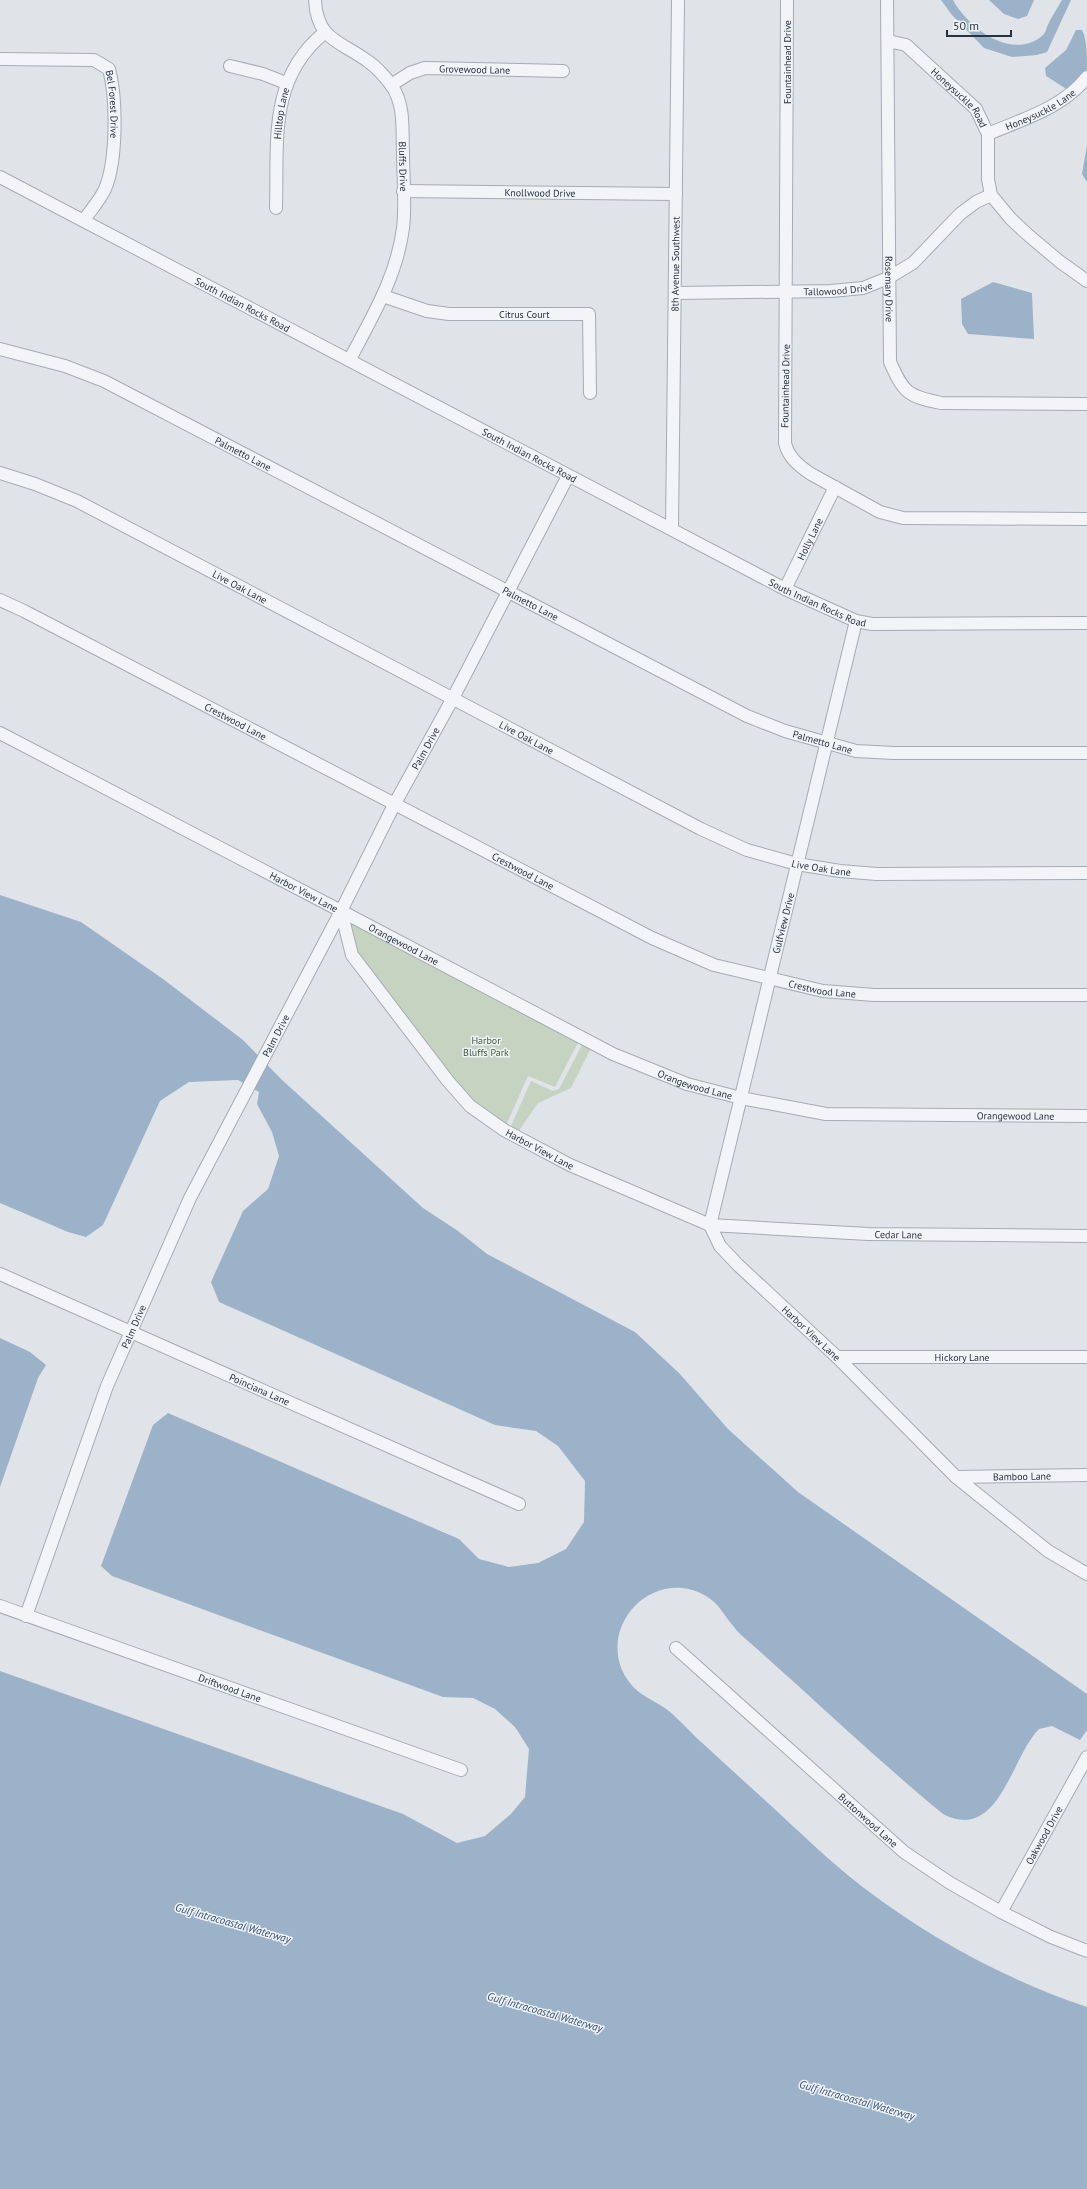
<svg xmlns="http://www.w3.org/2000/svg" width="1087" height="2189" font-family="'PT Sans',sans-serif">
<rect width="100%" height="100%" fill="#e0e4e9"/>
<g fill="#c6d3c1">
<polygon points="341,911 581,1037 555,1087 528,1076 504,1130 470,1106 352,955"/>
<polygon points="583,1043 591,1048 571,1088 538,1103 518,1132 510,1128 531,1081 553,1091 559,1089"/>
</g>
<g fill="#9cb2c8">
<path d="M941 0H953C968 28 1013 62 1043 35 1045 33 1046 30 1047 27 1051 17 1057 9 1062 0H1071L1047 52 1037 55 1012 57 984 48 952 15Z"/>
<polygon points="989,0 1034,0 1027,16 1018,19 1004,14"/>
<path d="M1076 30H1082C1087 39 1087 57 1087 68 1085 75 1075 86 1068 90L1046 76 1045 68 1066 50Z"/>
<polygon points="1087,145 1087,182 1082,174"/>
<polygon points="993,282 1032,293 1034,339 968,334 962,324 961,299"/>
<path d="M0 895 81 922 163 979 243 1040 282 1080 423 1208 458 1231 487 1254 635 1332 680 1374 728 1429 798 1492 1087 1694V1730L1080 1740 1052 1726 1039 1729C1011 1757 999 1843 943 1814 876 1759 814 1699 749 1642 744 1637 738 1633 734 1627 724 1616 720 1604 706 1596 653 1565 594 1628 627 1679 636 1693 647 1697 660 1705 674 1713 687 1729 699 1740 726 1765 754 1790 781 1815 808 1840 835 1866 864 1888 931 1939 1007 1980 1087 2007V2189H0V1671L403 1814 457 1843 485 1836 511 1814 525 1797 529 1749 515 1727 495 1709 473 1698 443 1697 112 1576 101 1566 153 1425 168 1413 459 1539 479 1559 509 1567 538 1563 566 1549 584 1522 585 1481 558 1446 536 1431 495 1425 219 1302 211 1282 243 1211 268 1189 279 1156 272 1132 257 1104 259 1092 238 1080 189 1082 160 1101 103 1225 86 1237 68 1232 0 1203Z"/>
<polygon points="0,1338 30,1352 46,1365 38,1378 0,1487"/>
</g>
<g fill="none" stroke-linecap="round" stroke-linejoin="round">
<defs>
<g id="minor">
<path id="s1" d="M315 0C317 41 341 41 369 62 376 67 386 78 392 86 405 106 402 129 403 153 403 177 406 204 403 228 397 276 372 317 350 359"/>
<path d="M787 0 785 443C788 457 799 466 811 474L880 512 903 518 1087 519"/>
<path id="s2" d="M887 0 890 362C904 393 907 396 941 403L1087 404"/>
<path id="s3" d="M888 41 906 45 976 109 988 134V179L991 195 1011 219 1027 234 1059 261 1087 281"/>
<path id="s4" d="M0 59 94 60 109 69C117 99 117 161 105 189 100 200 91 210 84 220"/>
<polyline points="230,66 263,74 286,83"/>
<path id="s5" d="M391 85 410 73 425 68 563 71"/>
<path id="s6" d="M988 134C1023 119 1063 108 1087 77"/>
<path id="s7" d="M0 177 785 589 856 621 872 624 1087 623"/>
<path id="s8" d="M403 191 676 194"/>
<path id="s9" d="M276 208C278 142 268 79 324 33"/>
<path id="s10" d="M676 293 831 291 863 288 888 278 913 263 960 214 976 202 991 195"/>
<path id="s11" d="M383 296 427 311 449 314H589L590 393"/>
<path id="s12" d="M0 349 65 366 104 381 747 716 785 731 856 751 894 753H1087"/>
<path id="s13" d="M0 473 35 484 77 501 701 829 747 850 797 864 840 871 877 874 1087 873"/>
<path id="s14" d="M672 528 678 0"/>
<path id="s15" d="M785 589 835 487"/>
<path id="s16" d="M0 600 24 611 652 938 714 965 823 991 874 995H1087"/>
<path id="s17" d="M856 621 710 1225 868 1234 1087 1236"/>
<path id="s18" d="M0 733 341 911 352 955 448 1081 470 1106 504 1130 570 1165 710 1225 720 1246 738 1265 837 1357 956 1477 1048 1551 1087 1574"/>
<path id="s19" d="M341 911 613 1054 687 1084 741 1098 826 1114 1087 1116"/>
<path id="s20" d="M0 1274 519 1504"/>
<path id="s21" d="M837 1357H1087"/>
<path id="s22" d="M956 1477 1087 1475"/>
<path id="s23" d="M0 1606 461 1770"/>
<path id="s24" d="M26 1616 107 1386 190 1198 341 911 394 805 453 698 568 476"/>
<path id="s25" d="M676 1648 904 1852 950 1883 1001 1912 1051 1937 1087 1951"/>
<path id="s26" d="M1001 1912 1087 1757"/>
</g>
</defs>
<use href="#minor" stroke="#a5abb3" stroke-width="14"/>
<use href="#minor" stroke="#f3f4f7" stroke-width="12"/>
</g>
<g text-anchor="middle" stroke-width="3" stroke-linejoin="round" paint-order="stroke">
<g font-size="10" fill="#293240" stroke="#f0f3f6">
<text transform="translate(787 62) rotate(-90)" y="4">Fountainhead Drive</text>
<text dy="4" stroke="none"><textPath href="#s5" startOffset="88">Grovewood Lane</textPath></text>
<text dy="4" stroke="none"><textPath href="#s3" startOffset="94">Honeysuckle Road</textPath></text>
<text dy="4" stroke="none"><textPath href="#s4" startOffset="147">Bel Forest Drive</textPath></text>
<text dy="4" stroke="none"><textPath href="#s6" startOffset="58">Honeysuckle Lane</textPath></text>
<text dy="4" stroke="none"><textPath href="#s9" startOffset="95">Hilltop Lane</textPath></text>
<text dy="4" stroke="none"><textPath href="#s1" startOffset="203">Bluffs Drive</textPath></text>
<text dy="4" stroke="none"><textPath href="#s8" startOffset="137">Knollwood Drive</textPath></text>
<text dy="4" stroke="none"><textPath href="#s14" startOffset="264">8th Avenue Southwest</textPath></text>
<text dy="4" stroke="none"><textPath href="#s10" startOffset="162">Tallowood Drive</textPath></text>
<text dy="4" stroke="none"><textPath href="#s2" startOffset="289">Rosemary Drive</textPath></text>
<text dy="4" stroke="none"><textPath href="#s7" startOffset="274">South Indian Rocks Road</textPath></text>
<text dy="4" stroke="none"><textPath href="#s11" startOffset="144">Citrus Court</textPath></text>
<text transform="translate(785 386) rotate(-89)" y="4">Fountainhead Drive</text>
<text dy="4" stroke="none"><textPath href="#s12" startOffset="266">Palmetto Lane</textPath></text>
<text dy="4" stroke="none"><textPath href="#s7" startOffset="598">South Indian Rocks Road</textPath></text>
<text dy="4" stroke="none"><textPath href="#s15" startOffset="56">Holly Lane</textPath></text>
<text dy="4" stroke="none"><textPath href="#s13" startOffset="266">Live Oak Lane</textPath></text>
<text dy="4" stroke="none"><textPath href="#s7" startOffset="922">South Indian Rocks Road</textPath></text>
<text dy="4" stroke="none"><textPath href="#s12" startOffset="590">Palmetto Lane</textPath></text>
<text dy="4" stroke="none"><textPath href="#s16" startOffset="265">Crestwood Lane</textPath></text>
<text dy="4" stroke="none"><textPath href="#s13" startOffset="590">Live Oak Lane</textPath></text>
<text dy="4" stroke="none"><textPath href="#s12" startOffset="914">Palmetto Lane</textPath></text>
<text dy="4" stroke="none"><textPath href="#s24" startOffset="957">Palm Drive</textPath></text>
<text dy="4" stroke="none"><textPath href="#s13" startOffset="914">Live Oak Lane</textPath></text>
<text dy="4" stroke="none"><textPath href="#s16" startOffset="589">Crestwood Lane</textPath></text>
<text dy="4" stroke="none"><textPath href="#s18" startOffset="343">Harbor View Lane</textPath></text>
<text transform="translate(783 923) rotate(-76)" y="4">Gulfview Drive</text>
<text dy="4" stroke="none"><textPath href="#s19" startOffset="71">Orangewood Lane</textPath></text>
<text dy="4" stroke="none"><textPath href="#s16" startOffset="913">Crestwood Lane</textPath></text>
<text dy="4" stroke="none"><textPath href="#s24" startOffset="633">Palm Drive</textPath></text>
<text dy="4" stroke="none"><textPath href="#s19" startOffset="395">Orangewood Lane</textPath></text>
<text dy="4" stroke="none"><textPath href="#s19" startOffset="719">Orangewood Lane</textPath></text>
<text dy="4" stroke="none"><textPath href="#s18" startOffset="704">Harbor View Lane</textPath></text>
<text dy="4" stroke="none"><textPath href="#s17" startOffset="810">Cedar Lane</textPath></text>
<text dy="4" stroke="none"><textPath href="#s24" startOffset="309">Palm Drive</textPath></text>
<text dy="4" stroke="none"><textPath href="#s18" startOffset="1040">Harbor View Lane</textPath></text>
<text dy="4" stroke="none"><textPath href="#s21" startOffset="125">Hickory Lane</textPath></text>
<text dy="4" stroke="none"><textPath href="#s20" startOffset="284">Poinciana Lane</textPath></text>
<text dy="4" stroke="none"><textPath href="#s22" startOffset="66">Bamboo Lane</textPath></text>
<text dy="4" stroke="none"><textPath href="#s23" startOffset="244">Driftwood Lane</textPath></text>
<text dy="4" stroke="none"><textPath href="#s25" startOffset="258">Buttonwood Lane</textPath></text>
<text dy="4" stroke="none"><textPath href="#s26" startOffset="88">Oakwood Drive</textPath></text>
</g>
<g font-size="10" fill="#3e5b37" stroke="#f0f3f6">
<text x="486" y="1044">Harbor<tspan x="486" dy="12">Bluffs Park</tspan></text>
</g>
<g font-size="11" font-style="italic" fill="#345173" stroke="#f0f3f6">
<text transform="translate(233 1923) rotate(16)" y="4">Gulf Intracoastal Waterway</text>
<text transform="translate(545 2012) rotate(16)" y="4">Gulf Intracoastal Waterway</text>
<text transform="translate(857 2100) rotate(16)" y="4">Gulf Intracoastal Waterway</text>
</g>
</g>
<path d="M947 30v6h64v-6" fill="none" stroke="#293240" stroke-width="2"/>
<text x="953" y="30" font-size="12" fill="#293240" stroke="#f0f3f6" stroke-width="3" paint-order="stroke">50 m</text>
</svg>
